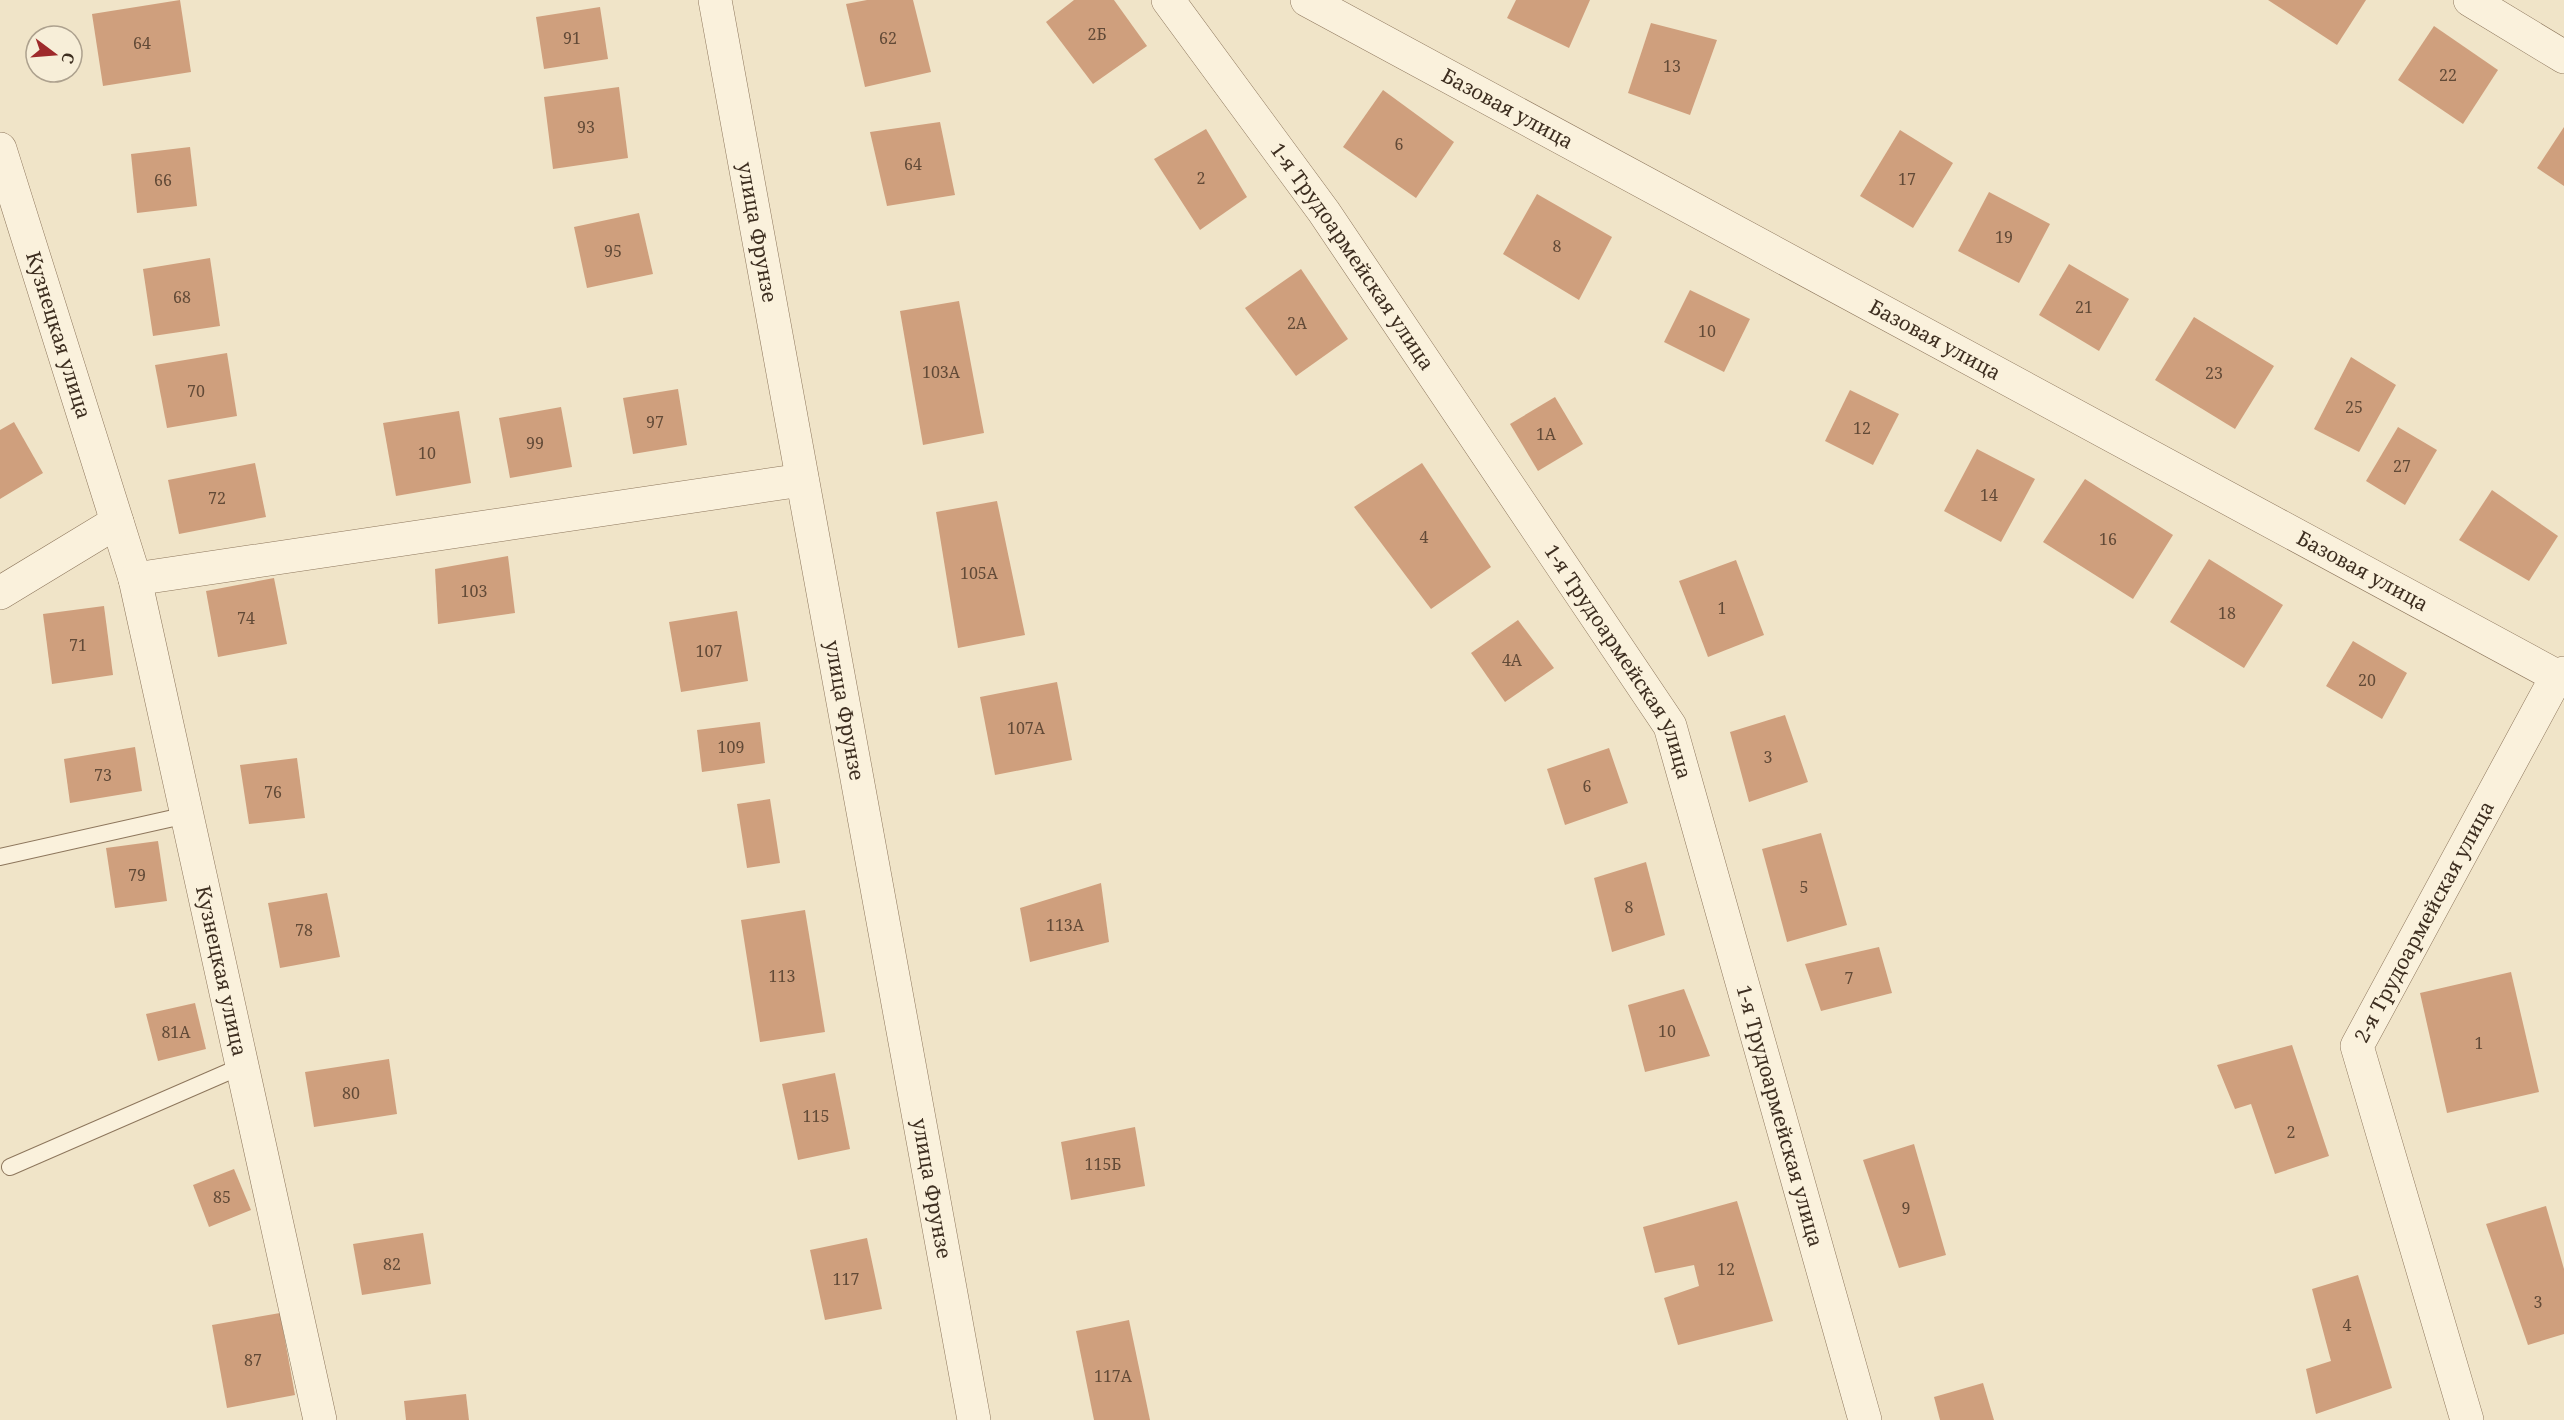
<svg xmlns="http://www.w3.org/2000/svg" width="2564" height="1420" font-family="'Noto Serif',serif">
<rect width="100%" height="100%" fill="#f0e4c8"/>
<g fill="#cf9f7d">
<polygon points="180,0 191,72 103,86 92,14"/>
<polygon points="867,0 913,0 931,72 865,87 846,4"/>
<polygon points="1074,0 1114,0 1147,46 1093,84 1046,22"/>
<polygon points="1516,0 1590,0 1569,48 1507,18"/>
<polygon points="2268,0 2366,0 2337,45"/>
<polygon points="600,7 608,59 544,69 536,17"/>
<polygon points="1651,23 1717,40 1690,115 1628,93"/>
<polygon points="2434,26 2498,70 2463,124 2398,80"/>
<polygon points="619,87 628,158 553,169 544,97"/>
<polygon points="1383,90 1454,142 1416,198 1343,147"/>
<polygon points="940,122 955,195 887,206 870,132"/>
<polygon points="2564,127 2564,186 2537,168"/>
<polygon points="1206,129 1247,197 1200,230 1154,159"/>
<polygon points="1900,130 1953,163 1913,228 1860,196"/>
<polygon points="190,147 197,206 137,213 131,154"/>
<polygon points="1989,192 2050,224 2019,283 1958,251"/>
<polygon points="1537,194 1612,237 1579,300 1503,254"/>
<polygon points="639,213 653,274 587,288 574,227"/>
<polygon points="210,258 220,326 153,336 143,269"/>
<polygon points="2069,264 2129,299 2099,351 2039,315"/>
<polygon points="1301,269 1348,339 1296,376 1245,308"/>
<polygon points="1690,290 1750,319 1724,372 1664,342"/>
<polygon points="959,301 984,433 923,445 900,311"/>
<polygon points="2194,317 2274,366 2235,429 2155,380"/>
<polygon points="227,353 237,416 167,428 155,365"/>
<polygon points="2351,357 2396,385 2359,452 2314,429"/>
<polygon points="678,389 687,445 633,454 623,398"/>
<polygon points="1850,390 1899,414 1873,465 1825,441"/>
<polygon points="1555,397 1583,444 1538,471 1510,424"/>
<polygon points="561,407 572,467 510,478 499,418"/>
<polygon points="459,411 471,483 396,496 383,423"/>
<polygon points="14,422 43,473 0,499 0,430"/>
<polygon points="2398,427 2437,450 2405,505 2366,481"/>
<polygon points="1977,449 2035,479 2001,542 1944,511"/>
<polygon points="255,463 266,517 179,534 168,480"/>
<polygon points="1422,463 1491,567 1431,609 1354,507"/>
<polygon points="2085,479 2173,535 2133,599 2043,542"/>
<polygon points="2492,490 2558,536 2529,581 2459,540"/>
<polygon points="997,501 1025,635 958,648 936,512"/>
<polygon points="508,556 515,613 438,624 435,569"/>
<polygon points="2209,559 2283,605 2244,668 2170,622"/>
<polygon points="1736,560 1764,635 1708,657 1679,581"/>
<polygon points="274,578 287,644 218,657 206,591"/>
<polygon points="104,606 113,675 52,684 43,614"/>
<polygon points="737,611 748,681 681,692 669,622"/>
<polygon points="1518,620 1554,668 1505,702 1471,653"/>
<polygon points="2353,641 2407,673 2382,719 2326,686"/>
<polygon points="1057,682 1072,760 995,775 980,697"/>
<polygon points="1785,715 1808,782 1749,802 1730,732"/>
<polygon points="760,722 765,763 702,772 697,730"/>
<polygon points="135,747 142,791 70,803 64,759"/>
<polygon points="1609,748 1628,803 1565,825 1547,769"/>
<polygon points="297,758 305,818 249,824 240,765"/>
<polygon points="770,799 780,863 747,868 737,804"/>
<polygon points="1821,833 1847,925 1787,942 1762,849"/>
<polygon points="158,841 167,901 115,908 106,848"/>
<polygon points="1646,862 1665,935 1612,952 1594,878"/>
<polygon points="1101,883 1109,942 1030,962 1020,908"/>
<polygon points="327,893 340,957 280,968 268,903"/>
<polygon points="805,910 825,1032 760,1042 741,920"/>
<polygon points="1879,947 1892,993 1821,1011 1805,964"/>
<polygon points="2511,972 2539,1092 2447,1113 2420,993"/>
<polygon points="1684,989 1710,1056 1645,1072 1628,1005"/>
<polygon points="195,1003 206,1049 158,1061 146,1014"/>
<polygon points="2292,1045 2329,1156 2275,1174 2251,1104 2235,1109 2217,1065"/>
<polygon points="389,1059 397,1114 314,1127 305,1072"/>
<polygon points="835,1073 850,1149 798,1160 782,1084"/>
<polygon points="1135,1127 1145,1186 1071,1200 1061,1142"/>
<polygon points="1914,1144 1946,1255 1899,1268 1863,1160"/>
<polygon points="234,1169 251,1210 209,1227 193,1185"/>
<polygon points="1737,1201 1773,1321 1678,1345 1664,1298 1699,1286 1694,1265 1655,1273 1643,1227"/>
<polygon points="2546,1206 2564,1269 2564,1334 2528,1345 2486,1224"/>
<polygon points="423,1233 431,1284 362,1295 353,1244"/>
<polygon points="867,1238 882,1309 825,1320 810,1250"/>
<polygon points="2358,1275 2392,1388 2316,1414 2306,1369 2331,1361 2312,1289"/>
<polygon points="280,1313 295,1395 227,1408 212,1325"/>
<polygon points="1129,1320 1150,1420 1094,1420 1076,1331"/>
<polygon points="1983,1383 1994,1420 1940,1420 1934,1397"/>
<polygon points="466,1394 469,1420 406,1420 404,1401"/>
</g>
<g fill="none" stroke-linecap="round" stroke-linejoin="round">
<defs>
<g id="service">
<polyline points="0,857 187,815"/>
<polyline points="10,1167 242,1066"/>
</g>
<g id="minor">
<path id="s1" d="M715 0 974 1420"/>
<path id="s2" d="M1168 0 1324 212 1670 726 1865 1420"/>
<path id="s3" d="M1307 0 2564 680"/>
<polyline points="2470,0 2564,57"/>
<path id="s4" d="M0 149 135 579 320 1420"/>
<polyline points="135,579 802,480"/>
<polyline points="0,593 117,522"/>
<path id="s5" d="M2467 1420 2357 1046 2557 676 2564 673"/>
</g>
</defs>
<use href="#service" stroke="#8d765c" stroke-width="18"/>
<use href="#minor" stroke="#8d765c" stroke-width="34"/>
<use href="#service" stroke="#faf1dc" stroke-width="16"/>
<use href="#minor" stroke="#faf1dc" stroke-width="33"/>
</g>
<g text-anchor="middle" stroke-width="6" stroke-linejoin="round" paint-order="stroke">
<g font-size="16" fill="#624a37">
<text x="1097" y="40">2Б</text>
<text x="572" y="44">91</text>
<text x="888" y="44">62</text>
<text x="142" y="49">64</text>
<text x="1672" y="72">13</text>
<text x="2448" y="81">22</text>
<text x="586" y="133">93</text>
<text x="1399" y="150">6</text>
<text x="913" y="170">64</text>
<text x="1201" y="184">2</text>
<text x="1907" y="185">17</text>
<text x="163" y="186">66</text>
<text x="2004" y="243">19</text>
<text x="1557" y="252">8</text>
<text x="613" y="257">95</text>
<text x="182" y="303">68</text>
<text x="2084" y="313">21</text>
<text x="1297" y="329">2А</text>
<text x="1707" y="337">10</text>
<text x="941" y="378">103А</text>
<text x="2214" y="379">23</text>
<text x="196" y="397">70</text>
<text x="2354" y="413">25</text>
<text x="655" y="428">97</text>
<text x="1862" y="434">12</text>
<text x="1546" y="440">1А</text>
<text x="535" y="449">99</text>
<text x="427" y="459">10</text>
<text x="2402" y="472">27</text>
<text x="1989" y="501">14</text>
<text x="217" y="504">72</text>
<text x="1424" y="543">4</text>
<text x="2108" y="545">16</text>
<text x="979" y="579">105А</text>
<text x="474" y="597">103</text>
<text x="1722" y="614">1</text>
<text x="2227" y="619">18</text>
<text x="246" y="624">74</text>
<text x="78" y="651">71</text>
<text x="709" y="657">107</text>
<text x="1512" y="666">4А</text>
<text x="2367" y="686">20</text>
<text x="1026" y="734">107А</text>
<text x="731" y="753">109</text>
<text x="1768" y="763">3</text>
<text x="103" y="781">73</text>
<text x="1587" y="792">6</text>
<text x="273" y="798">76</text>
<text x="137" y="881">79</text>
<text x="1804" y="893">5</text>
<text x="1629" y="913">8</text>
<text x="1065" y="931">113А</text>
<text x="304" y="936">78</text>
<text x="782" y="982">113</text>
<text x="1849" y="984">7</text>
<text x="1667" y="1037">10</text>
<text x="176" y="1038">81А</text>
<text x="2479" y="1049">1</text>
<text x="351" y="1099">80</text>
<text x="816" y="1122">115</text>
<text x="2291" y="1138">2</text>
<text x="1103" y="1170">115Б</text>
<text x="222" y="1203">85</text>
<text x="1906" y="1214">9</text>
<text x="392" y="1270">82</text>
<text x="1726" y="1275">12</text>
<text x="846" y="1285">117</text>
<text x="2538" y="1308">3</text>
<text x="2347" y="1331">4</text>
<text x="253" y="1366">87</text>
<text x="1113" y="1382">117А</text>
</g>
<g font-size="20" fill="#3d2e20" stroke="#f7eed8">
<text dy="7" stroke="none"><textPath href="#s3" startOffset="228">Базовая улица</textPath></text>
<text dy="7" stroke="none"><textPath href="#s1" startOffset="236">улица Фрунзе</textPath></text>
<text dy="7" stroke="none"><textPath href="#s2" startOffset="316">1-я Трудоармейская улица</textPath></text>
<text dy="7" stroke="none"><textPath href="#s4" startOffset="195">Кузнецкая улица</textPath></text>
<text dy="7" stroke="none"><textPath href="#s3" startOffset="714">Базовая улица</textPath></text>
<text dy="7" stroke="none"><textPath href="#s3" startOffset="1200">Базовая улица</textPath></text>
<text dy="7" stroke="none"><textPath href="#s2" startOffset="802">1-я Трудоармейская улица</textPath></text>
<text dy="7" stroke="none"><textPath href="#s1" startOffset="722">улица Фрунзе</textPath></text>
<text dy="7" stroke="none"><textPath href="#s5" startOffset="531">2-я Трудоармейская улица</textPath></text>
<text dy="7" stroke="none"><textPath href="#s4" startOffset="852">Кузнецкая улица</textPath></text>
<text dy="7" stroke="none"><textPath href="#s2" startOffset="1288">1-я Трудоармейская улица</textPath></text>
<text dy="7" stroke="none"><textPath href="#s1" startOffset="1208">улица Фрунзе</textPath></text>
</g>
</g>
<g transform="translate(54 54) rotate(106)"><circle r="28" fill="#f7eed8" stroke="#ada18e" stroke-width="1.5"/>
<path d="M0-4.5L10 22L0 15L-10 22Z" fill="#9e2a2b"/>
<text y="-9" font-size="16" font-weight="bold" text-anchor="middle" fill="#3d2e20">С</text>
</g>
</svg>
